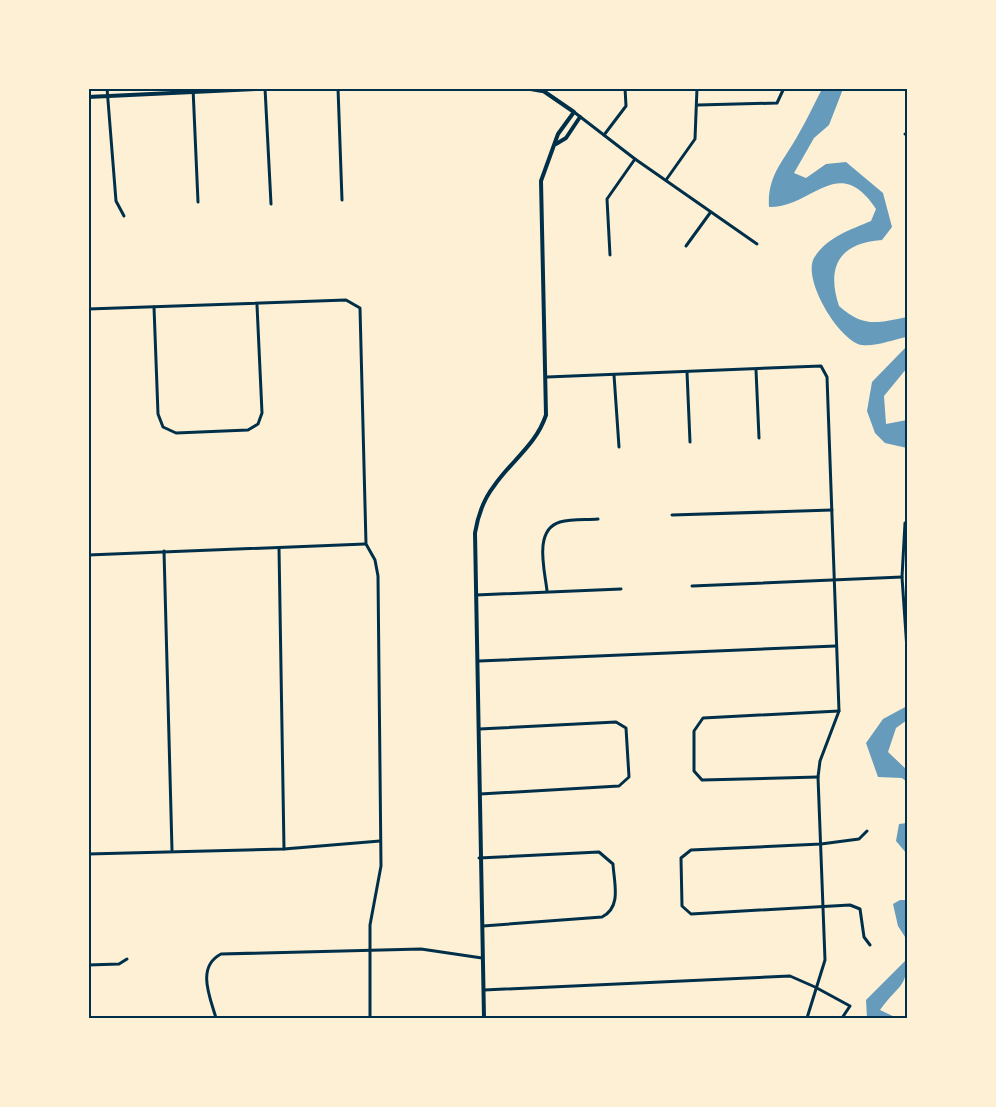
<svg xmlns="http://www.w3.org/2000/svg" width="996" height="1107" font-family="'Roboto Condensed',sans-serif">
<rect width="100%" height="100%" fill="#fdf0d5"/>
<g fill="#669bbc">
<path d="M822 89H843L829 125 814 138 794 173 806 178 826 164 846 162 883 193 892 227 882 240C839 243 826 267 839 306 864 328 877 323 907 317V337C895 339 875 347 862 345 839 341 802 279 814 258 827 237 850 230 871 221L876 209C838 152 813 208 769 207 767 175 784 161 798 135 807 120 814 104 822 89Z"/>
<polygon points="907,346 907,368 884,396 886,424 907,420 907,448 885,443 875,433 867,411 872,382"/>
<polygon points="907,706 907,720 896,728 888,752 907,770 907,782 902,778 878,777 866,743 883,719"/>
<polygon points="907,823 908,823 907,854 896,841 899,824"/>
<polygon points="900,900 907,900 907,940 898,926 893,904"/>
<path d="M907 949C908 990 901 981 880 1010L897 1018H867L866 1000 907 959Z"/>
</g>
<g fill="none" stroke-linecap="round" stroke-linejoin="round">
<polyline stroke="#669bbc" stroke-width="1.5" points="891,1018 899,1018"/>
<g stroke="#003049" stroke-width="3">
<polyline points="107,88 116,201 124,216"/>
<polyline points="193,88 198,202"/>
<polyline points="265,88 271,204"/>
<polyline points="338,88 342,200"/>
<polyline points="698,105 777,103 784,88"/>
<polyline points="574,112 635,159 757,244"/>
<polyline points="905,134 908,134"/>
<polyline points="604,135 626,106 625,88"/>
<polyline points="666,180 695,139 697,88"/>
<polyline points="686,246 710,213"/>
<polyline points="610,255 607,199 635,159"/>
<polyline points="154,307 158,414 163,427 176,433 248,430 258,424 262,413 257,305"/>
<polyline points="88,309 346,300 360,308 366,544 375,560 378,576 381,866 370,925 370,1018"/>
<polyline points="756,370 759,438"/>
<polyline points="687,372 690,442"/>
<polyline points="614,375 619,447"/>
<polyline points="547,377 821,366 827,377 839,711 820,761 818,777 825,960 807,1018"/>
<polyline points="672,515 832,510"/>
<polyline points="905,523 902,577 908,664"/>
<polyline points="279,548 284,849"/>
<polyline points="164,551 172,850"/>
<polyline points="88,555 365,544"/>
<polyline points="692,586 902,577"/>
<path d="M547 591C545 571 533 530 560 522 572 519 586 520 598 519"/>
<polyline points="476,595 621,589"/>
<polyline points="479,661 836,646"/>
<polyline points="479,729 616,722 626,728 629,777 619,786 480,794"/>
<polyline points="818,777 702,780 694,771 694,731 703,718 839,711"/>
<polyline points="867,831 859,839 821,844 691,850 681,858 682,906 691,914 850,905 860,909 864,937 870,945"/>
<polyline points="88,854 284,849 380,841"/>
<path d="M479 858 599 852 613 864C614 883 622 907 602 917L483 926"/>
<polyline points="88,965 119,964 127,959"/>
<polyline points="484,990 790,976 815,987 850,1006 842,1018"/>
<path d="M216 1018C210 997 196 967 221 954L421 949 482 958"/>
</g>
<g stroke="#003049" stroke-width="4">
<polyline points="525,88 542,91"/>
<polyline points="88,97 275,88"/>
<polyline points="556,144 566,138 580,117"/>
<path d="M484 1018 475 533C478 515 483 500 494 486 512 460 536 445 546 415L541 181 558 134 574 112 539 88"/>
</g>
</g>
<rect width="996" height="1107" fill="none" stroke="#fdf0d5" stroke-width="180"/>
<rect x="90" y="90" width="816" height="927" fill="none" stroke="#003049" stroke-width="2"/>
</svg>
